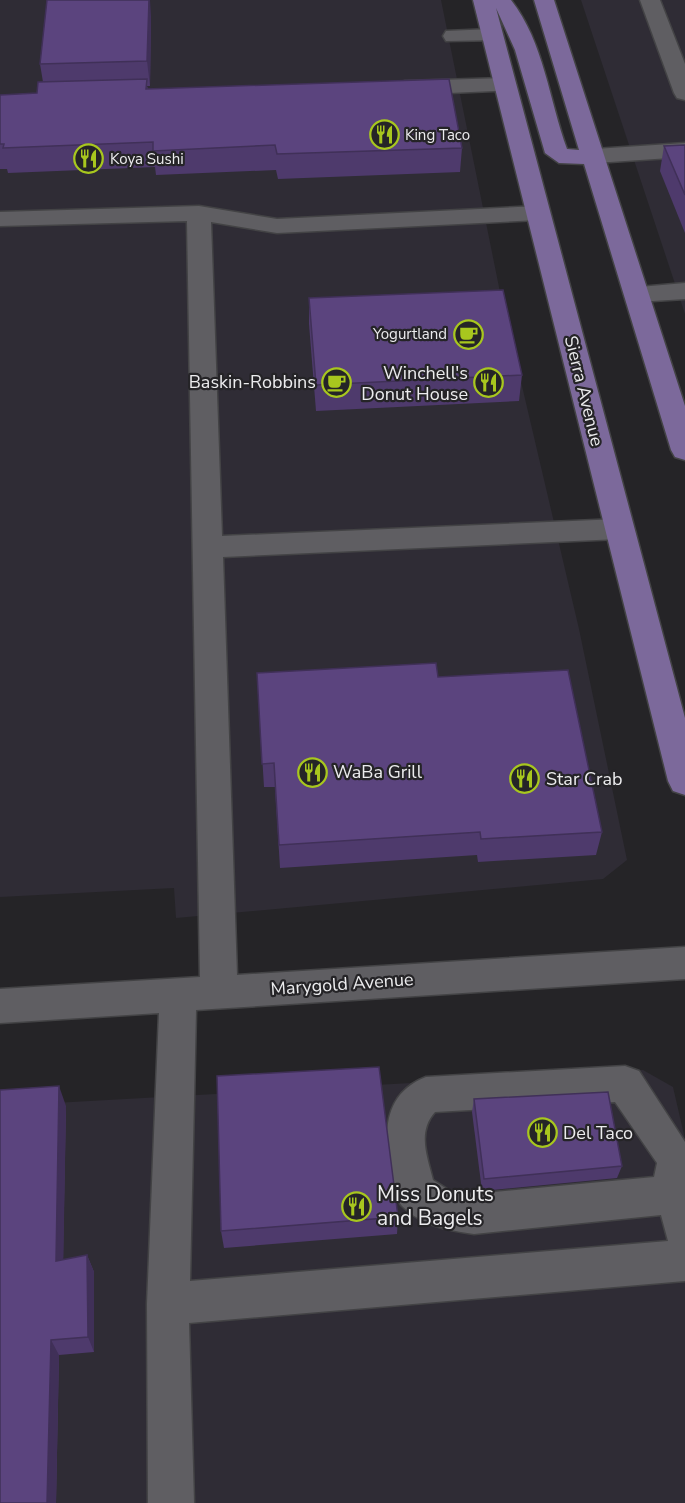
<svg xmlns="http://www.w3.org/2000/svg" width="685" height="1503" font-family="'Nunito Sans',sans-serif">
<rect width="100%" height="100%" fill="#252427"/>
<g fill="#2f2c35">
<polygon points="0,0 441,0 500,292 579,629 627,860 603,879 176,918 174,888 0,897"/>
<polygon points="581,0 685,0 685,314"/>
<polygon points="643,1070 673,1087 685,1139 685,1503 0,1503 0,1106"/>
</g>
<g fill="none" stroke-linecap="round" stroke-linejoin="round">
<defs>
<g id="minor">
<polygon points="640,0 660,0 685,64 685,100 677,98 674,93"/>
<polygon points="492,29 500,30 503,35 500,40 446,41 443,36 446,31"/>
<polygon points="505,78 513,80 516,85 513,90 405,95 397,93 394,88 397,83 405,81"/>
<polygon points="685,143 685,157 595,163 587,161 583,156 587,151 595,149"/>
<path d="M199 206 277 219 538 206 547 208 550 213 547 218 538 220 277 233 211 222 222 536 619 519 629 522 634 529 629 536 619 539 223 557 237 975 685 947V979L196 1010 190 1281 668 1241 661 1215 474 1234C448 1230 422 1226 402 1206 395 1198 394 1185 392 1175 383 1136 382 1094 426 1077L625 1066 639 1071 685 1142V1281L189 1323 194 1503H148L147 1304 159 1013 0 1023V989L200 977 187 221 0 226V212ZM615 1102 657 1163 654 1177 474 1194 450 1191 433 1180C427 1156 417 1132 435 1112Z"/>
<polygon points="685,283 685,299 637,302 628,300 624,294 628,288"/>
</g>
<path id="major" d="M473 0H511C544 42 549 100 567 149L579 150 534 0H554L685 406V460L675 457 671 450 584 164 559 163 545 153 515 50 496 8 685 718V795L673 791 668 781Z"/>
</defs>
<use href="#minor" stroke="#434345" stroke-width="3"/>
<use href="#major" stroke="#434345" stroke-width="3"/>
<use href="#minor" fill="#5f5e62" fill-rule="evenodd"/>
<use href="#major" fill="#7c699b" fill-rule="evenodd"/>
</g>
<g fill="#4e3a6c">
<polygon points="151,16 150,86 147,86 148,89 462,148 460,172 278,179 276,170 156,175 155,167 8,173 7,169 0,169 0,95 37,93 43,82 40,64"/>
<polygon points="685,145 685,233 660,171 664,146"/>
<polygon points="309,298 522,375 519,401 316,411 309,324"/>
<polygon points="257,673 438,677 602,832 596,855 478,862 477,855 280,868 275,787 264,787"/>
<polygon points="474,1099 622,1166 617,1178 482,1191 472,1112"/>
<polygon points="66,1106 63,1260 87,1255 94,1272 94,1352 59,1355 56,1503 0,1503"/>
<polygon points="398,1217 397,1234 224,1248 221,1231"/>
</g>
<g fill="#403058">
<polygon points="149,0 150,0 151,16 150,86 147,61"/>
<polygon points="59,1086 66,1106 63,1278 56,1261"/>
<polygon points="87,1255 94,1272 94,1352 88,1337"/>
<polygon points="51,1340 59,1355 56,1503 47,1503"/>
</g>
<g fill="#5b447e" stroke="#403058" stroke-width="1.5">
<polygon points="47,0 149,0 147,61 40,64"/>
<polygon points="147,79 146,89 449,79 462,148 277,154 275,145 153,151 153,142 3,148 4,144 0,144 0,95 37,93 38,82"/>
<polygon points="685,145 685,195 664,146"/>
<polygon points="503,290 522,375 316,385 309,298"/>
<polygon points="436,663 438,677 568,670 602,832 481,839 480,832 279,845 274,763 262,764 257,673"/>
<polygon points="379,1067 398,1217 221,1231 217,1076"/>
<polygon points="59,1086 56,1261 87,1255 88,1337 51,1340 47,1503 0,1503 0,1090"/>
<polygon points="608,1092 622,1166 484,1179 474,1099"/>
</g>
<defs>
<symbol id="restaurant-ring" viewBox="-11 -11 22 22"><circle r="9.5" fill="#252427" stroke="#a8c71e" stroke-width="1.5"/><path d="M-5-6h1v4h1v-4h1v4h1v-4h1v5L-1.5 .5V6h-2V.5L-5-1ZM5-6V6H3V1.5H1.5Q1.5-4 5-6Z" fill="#a8c71e"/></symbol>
<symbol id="cafe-ring" viewBox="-11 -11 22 22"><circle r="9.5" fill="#252427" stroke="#a8c71e" stroke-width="1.5"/><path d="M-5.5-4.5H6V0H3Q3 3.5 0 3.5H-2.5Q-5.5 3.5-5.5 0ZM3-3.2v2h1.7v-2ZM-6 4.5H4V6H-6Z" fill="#a8c71e"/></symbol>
</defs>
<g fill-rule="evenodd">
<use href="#restaurant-ring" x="368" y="118" width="33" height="33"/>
<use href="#restaurant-ring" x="72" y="142" width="33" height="33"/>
<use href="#cafe-ring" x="452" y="318" width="33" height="33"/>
<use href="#cafe-ring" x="320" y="366" width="33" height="33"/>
<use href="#restaurant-ring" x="472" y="366" width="33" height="33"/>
<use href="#restaurant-ring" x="296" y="756" width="33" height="33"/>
<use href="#restaurant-ring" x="508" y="762" width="33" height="33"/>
<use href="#restaurant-ring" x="526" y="1116" width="33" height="33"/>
<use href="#restaurant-ring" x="340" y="1190" width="33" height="33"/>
</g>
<g text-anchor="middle" stroke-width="4.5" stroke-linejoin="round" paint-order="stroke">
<g font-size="15" fill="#ececee" stroke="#252427" text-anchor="start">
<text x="405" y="140">King Taco</text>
<text x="110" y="164">Koya Sushi</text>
<text x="447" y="339" text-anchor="end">Yogurtland</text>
</g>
<g font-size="18" fill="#ececee" stroke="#252427" text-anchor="start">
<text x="468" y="379" text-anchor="end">Winchell's<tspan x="468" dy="21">Donut House</tspan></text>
<text x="316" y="388" text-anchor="end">Baskin-Robbins</text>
<text x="333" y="778">WaBa Grill</text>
<text x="546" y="785">Star Crab</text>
<text x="563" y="1139">Del Taco</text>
</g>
<g font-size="18" fill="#ececee" stroke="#252427">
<text transform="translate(584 391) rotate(76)" y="6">Sierra Avenue</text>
<text transform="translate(342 984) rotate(-4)" y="6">Marygold Avenue</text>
</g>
<g font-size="21" fill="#ececee" stroke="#252427" text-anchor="start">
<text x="377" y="1201">Miss Donuts<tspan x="377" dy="24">and Bagels</tspan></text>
</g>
</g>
</svg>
